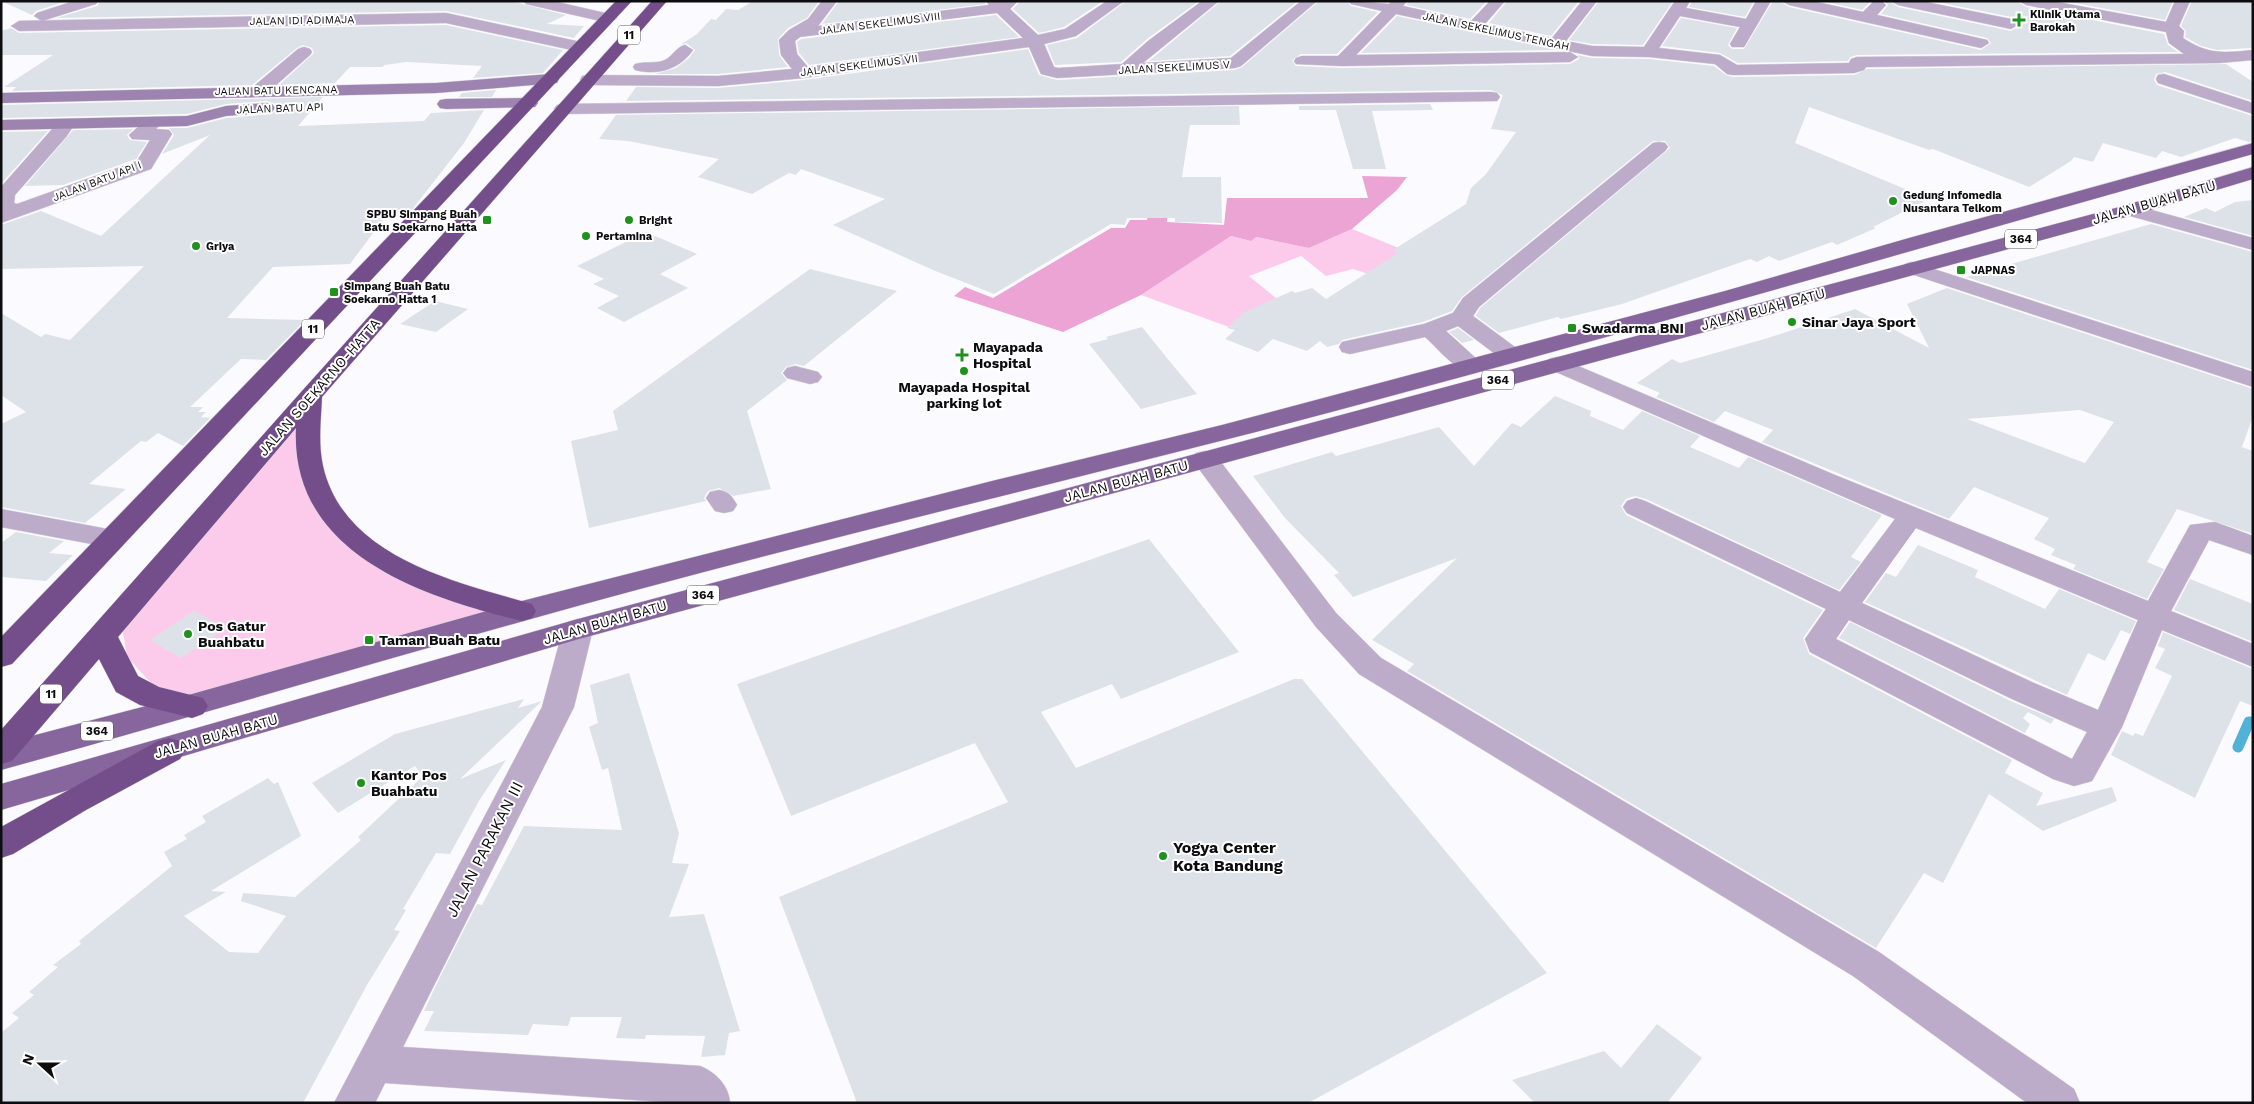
<svg xmlns="http://www.w3.org/2000/svg" width="2254" height="1104" font-family="'Work Sans',sans-serif">
<rect width="100%" height="100%" fill="#fbfbff"/>
<g fill="#fccbec">
<polygon points="1352,229 1475,279 1387,280 1353,269 1326,276 1301,256 1249,276 1298,316 1251,335 1141,295 1231,236 1251,241 1255,237 1309,248"/>
<polygon points="305,407 333,523 511,618 189,703 151,683 127,657 121,620"/>
</g>
<polygon fill="#eba4d4" points="1362,176 1407,177 1397,190 1352,229 1309,248 1256,237 1251,241 1231,236 1141,295 1063,332 954,296 965,287 993,298 1111,228 1125,228 1130,220 1147,220 1149,208 1168,208 1167,222 1224,225 1227,198 1368,198"/>
<g fill="none" stroke-linecap="round" stroke-linejoin="round">
<polyline stroke="#52b1d6" stroke-width="11" points="2238,747 2249,722 2253,722"/>
</g>
<g fill="#dde2e8" fill-rule="evenodd">
<polygon points="1,1 67,1 36,11 32,15"/>
<polygon points="100,1 511,1 566,15 547,24 584,26 574,38 446,11 56,18 97,6"/>
<polygon points="753,1 819,1 807,18 788,28 778,39 779,55 788,67 718,74 655,74 676,68 689,58 695,50 686,43 680,45 697,34 711,19 716,20 726,9 738,10"/>
<polygon points="839,1 984,1 986,4 822,24"/>
<polygon points="1020,1 1103,1 1064,27 1039,33 1013,9"/>
<polygon points="1126,1 1199,1 1147,39 1121,62 1055,65 1047,45 1077,38"/>
<polygon points="1221,1 1298,1 1230,56 1149,61"/>
<polygon points="1319,1 1347,1 1351,6 1378,12 1337,54 1301,54 1292,60 1296,66 1342,68 1570,64 1579,59 1578,55 1592,58 1649,59 1714,66 1726,75 1733,77 1854,75 1867,69 2226,64 2253,82 2253,101 2165,72 2156,74 2154,80 2157,85 2253,116 2253,141 2249,142 2235,138 2181,157 2162,151 2156,158 2103,143 2093,162 2074,157 2071,161 2029,187 1933,149 1929,150 1809,107 1795,143 1929,199 1873,227 1876,228 1837,245 1832,242 1779,261 1769,256 1757,262 1750,259 1622,304 1561,319 1558,317 1499,333 1476,316 1480,308 1670,148 1665,141 1653,141 1462,297 1452,311 1423,322 1342,340 1339,344 1327,347 1320,341 1307,351 1273,339 1258,352 1225,339 1235,330 1227,328 1245,312 1292,291 1295,293 1312,288 1326,299 1398,253 1393,250 1466,204 1471,188 1486,174 1516,132 1491,129 1503,95 1491,90 626,101 636,87 718,88 804,80 1028,49 1039,75 1057,80 1235,70 1242,67"/>
<polygon points="1409,1 1487,1 1470,19 1406,5"/>
<polygon points="1507,1 1579,1 1551,36 1489,23"/>
<polygon points="1599,1 1673,1 1643,45 1592,44 1569,40"/>
<polygon points="1692,1 1754,1 1745,17 1689,7"/>
<polygon points="1773,1 1780,1 1789,7 1981,50 1991,43 1987,38 1881,14 1888,5 1884,1 1889,1 1898,7 2011,31 2021,25 2011,17 1932,1 2017,1 2026,7 2164,34 2168,45 2178,52 1857,55 1850,57 1848,61 1738,63 1720,53 1662,46 1681,18 1737,28 1728,45 1732,49 1744,49"/>
<polygon points="1822,1 1871,1 1862,10"/>
<polygon points="2064,1 2173,1 2165,20"/>
<polygon points="2192,1 2253,1 2253,48 2217,50 2201,46 2185,37 2186,31 2181,26"/>
<polygon points="996,15 1019,37 809,65 799,53 797,42 801,39"/>
<polygon points="1397,16 1557,50 1361,53"/>
<polygon points="446,25 563,50 543,73 473,78 482,66 406,62 385,65 382,67 350,67 335,83 279,85 314,53 312,48 303,45 297,48 252,85 12,91 16,87 4,87 53,55 1,55 1,31 11,28 19,33"/>
<polygon points="496,90 492,97 459,97 462,93"/>
<polygon points="323,97 298,126 424,121 431,113 484,110 464,143 411,211 402,217 385,217 350,264 273,267 227,318 305,320 266,360 241,359 190,407 203,407 198,412 206,412 201,417 210,418 183,446 158,433 146,442 141,441 89,484 126,489 85,523 1,507 1,424 26,412 1,395 1,313 41,337 45,334 70,340 144,266 1,269 1,225 41,211 101,236 210,135 162,154 174,135 169,128 187,128 226,118 272,114 277,108 274,103 266,101 226,104 187,114 1,118 1,105"/>
<polygon points="1430,104 1433,110 1372,111 1386,169 1353,169 1336,110 1299,110 1299,106"/>
<polygon points="1239,106 1240,125 1190,125 1182,177 1221,177 1222,223 1175,222 1175,218 1127,218 1125,225 1111,224 994,294 933,270 833,225 885,199 801,169 796,175 789,173 752,194 698,177 719,159 628,141 599,139 616,115"/>
<polygon points="133,129 127,135 130,140 147,142 136,159 63,185 25,186 73,130"/>
<polygon points="48,131 1,184 1,132"/>
<polygon points="2253,200 2253,236 2184,217 2206,208 2215,212 2235,202"/>
<polygon points="2151,224 2253,252 2253,370 1966,277"/>
<polygon points="646,232 697,254 660,274 688,288 624,322 597,308 619,296 593,284 604,279 577,266"/>
<polygon points="810,269 897,291 804,366 795,364 786,367 781,373 787,380 747,411 771,489 733,496 719,488 708,491 704,498 706,501 589,528 571,441 618,430 613,411"/>
<path d="M1947 288 2253 389V416L2242 447 2253 451V534L2177 509 2147 562 2164 569 2147 599 2073 569 2076 565 2051 555 2055 549 2034 539 2049 518 1974 487 1949 519 1762 442 1773 430 1725 411 1714 422 1656 397 1660 393 1637 383 1672 359 1680 363 1768 338 1855 309 1929 348 1907 304ZM2080 410 2114 422 2085 463 1967 419Z"/>
<polygon points="435,301 468,309 436,332 400,324"/>
<polygon points="1142,327 1171,363 1197,394 1141,409 1089,344 1108,339 1106,337"/>
<polygon points="1458,328 1474,340 1462,343 1449,332"/>
<polygon points="1555,396 1591,411 1590,416 1623,430 1642,411 1700,436 1690,447 1739,468 1748,457 1882,515 1851,557 1861,562 1839,590 1646,499 1635,496 1626,499 1621,506 1626,515 1823,610 1803,638 1809,654 2012,760 2005,773 2043,793 2036,806 2112,787 2117,801 2043,831 1989,794 1943,883 1924,873 1876,948 1407,671 1414,664 1372,640 1457,558 1353,597 1334,575 1339,573 1285,518 1253,476 1332,452 1336,456 1439,427 1474,466 1512,423 1521,427"/>
<polygon points="16,532 64,541 49,553 73,555 46,581 1,577 1,543"/>
<polygon points="1149,539 1239,652 1121,699 1112,684 1041,712 1076,768 1294,679 1302,679 1547,973 1308,1103 857,1103 779,897 1008,802 975,743 791,816 737,684"/>
<polygon points="1918,545 1978,570 1975,577 2045,609 2059,589 2136,621 2130,634 2121,630 2105,661 2088,653 2067,695 1865,602 1886,573 1896,577"/>
<polygon points="2190,579 2253,604 2253,642 2174,610"/>
<polygon points="194,611 226,628 181,658 150,640"/>
<polygon points="1850,622 2011,701 2054,719 2051,724 2028,712 2023,718 2030,724 2025,733 1839,638"/>
<polygon points="2163,632 2253,669 2253,706 2240,701 2195,798 2111,755 2122,731 2133,736 2135,733 2143,736 2172,676 2155,668 2165,649 2158,646"/>
<polygon points="629,673 679,833 672,863 689,864 669,917 704,914 740,1031 729,1033 725,1055 701,1057 705,1036 646,1035 645,1039 616,1038 622,1017 571,1017 568,1026 533,1024 528,1035 424,1031 434,1011 424,1011 440,977 477,904 482,905 524,826 622,830 608,768 602,770 589,727 598,723 590,685"/>
<polygon points="524,699 518,708 542,701 460,779 506,760 479,801 450,854 436,853 403,909 406,910 394,930 400,931 367,985 303,1103 1,1103 1,1033 19,1018 12,1013 34,995 29,992 58,967 53,965 81,944 79,941 172,866 164,852 187,839 184,835 206,822 202,816 268,778 274,784 278,782 301,836 211,891 226,892 184,916 229,952 258,953 286,916 241,901 243,893 295,897 361,840 358,837 423,776 415,766 338,813 312,783 395,734"/>
<polygon points="1657,1024 1702,1058 1667,1103 1535,1103 1512,1080 1604,1051 1621,1068"/>
</g>
<g fill="none" stroke-linecap="round" stroke-linejoin="round">
<defs>
<g id="street">
<polygon points="74,1 98,1 96,4 42,21 34,16 37,13"/>
<polygon points="524,1 553,1 614,15 617,18 609,23 526,4"/>
<path d="M822 1H837L818 26 989 5 986 1H1018L1010 9 1038 35 1065 29 1107 1H1124L1076 36 1044 44 1054 67 1058 68 1122 64 1148 41 1202 1H1219L1143 63 1231 58 1301 1H1317L1241 66 1235 68 1057 78 1041 74 1029 47 804 78 718 86 588 85 582 84 580 80 582 76 588 75 718 76 792 69 781 55 779 40 789 30 808 19ZM997 13 1023 38 808 67 797 54 795 41 800 37Z"/>
<path d="M1349 1 1389 4 1391 1H1407L1403 6 1471 21 1490 1H1505L1485 24 1552 38 1582 1H1597L1566 41 1592 46 1644 47 1675 1H1690L1686 8 1746 19 1756 1H1771L1744 47H1732L1730 44 1740 27 1680 16 1659 48 1720 55 1737 65 1849 63 1851 59 1857 57 2184 54 2169 43 2166 32 2026 5 2019 1H2052L2166 22 2175 1H2190L2179 26 2184 31 2183 38C2208 55 2224 53 2253 50V60L2219 63 1866 67 1864 70 1854 73 1733 75 1727 74 1715 64 1649 57 1592 56 1396 14 1356 55 1570 52 1578 57 1570 62 1342 66 1296 64 1294 61 1296 58 1302 56H1338L1382 11 1351 4Z"/>
<polygon points="1782,1 1812,1 1863,12 1873,2 1881,1 1886,5 1877,15 1987,40 1989,43 1981,48 1789,5"/>
<polygon points="1891,1 1921,1 2011,19 2019,24 2011,29 1898,5"/>
<polygon points="446,13 581,42 589,47 581,52 446,23 19,31 11,26 19,21"/>
<path d="M685 45 693 50C680 69 658 76 635 70L633 67 635 64C645 61 656 64 665 60 673 56 676 47 685 45Z"/>
<polygon points="304,47 310,49 312,52 310,55 266,94 254,94 252,90 254,86 298,49"/>
<polygon points="2164,74 2253,103 2253,114 2158,83 2156,79 2158,75"/>
<polygon points="1491,92 1497,93 1500,97 1497,101 563,114 557,113 554,109 557,105 563,104"/>
<polygon points="154,117 160,118 163,122 156,129 169,130 172,134 151,169 1,223 1,187 60,120 72,120 75,124 66,137 15,195 14,203 17,204 137,161 150,140 132,139 129,135 148,118"/>
<path d="M1659 142 1665 143 1668 147 1665 151 1479 307 1473 316 1519 350 1523 355 1519 360 1511 362 1503 360 1458 326 1446 331 1479 361 1483 366 1479 371C1458 376 1440 350 1425 337L1350 354 1342 352 1339 347 1342 342 1424 324 1453 313 1463 298 1653 143Z"/>
<polygon points="2130,204 2253,238 2253,250 2123,214 2120,210 2123,206"/>
<polygon points="1912,262 2253,372 2253,387 1905,272 1901,268 1905,264"/>
<path d="M1557 357 1835 475 2148 601 2190 525 2215 522 2253 536V555L2209 540 2171 611 2253 644V667L2162 630 2122 727 2092 781 2074 786 2053 779 1810 652 1805 639 1826 609 1627 513 1623 507 1627 501 1636 498 1645 501 1840 592 1895 519 1549 369 1545 364 1549 359ZM1916 528 2138 620 2098 710 2034 683 1862 603ZM1849 620 2012 699 2087 732 2072 759 1836 639Z"/>
<polygon points="795,366 818,372 822,377 818,382 810,384 787,378 783,373 787,368"/>
<polygon points="1205,451 1214,453 1336,613 1381,658 1879,952 2074,1089 2080,1103 2027,1103 1853,976 1359,674 1316,627 1196,465 1192,459 1196,453"/>
<path d="M719 490C729 492 732 496 737 505L733 511 724 513 715 511 706 498 710 492Z"/>
<polygon points="1,509 113,530 123,533 127,539 123,545 113,548 1,527"/>
<path d="M578 619 588 622 593 629 574 707 403 1047 700 1066C715 1072 729 1085 730 1103H679L385 1083 375 1103H334L542 707 563 629 568 622Z"/>
</g>
<g id="secondary">
<polygon points="551,74 557,75 559,79 557,83 436,93 1,103 1,93 436,83"/>
<polygon points="529,98 535,99 538,103 535,107 446,109 440,108 437,104 440,100 446,99"/>
<polygon points="266,103 272,104 275,108 272,112 226,116 187,126 1,130 1,120 187,116 226,106"/>
</g>
<g id="primary">
<path d="M2253 143V154C1914 249 1576 349 1236 437 997 498 757 555 520 622 347 670 175 722 1 770V744L192 694 522 601 996 480 1222 425 1725 291 1909 238Z"/>
<polygon points="2253,167 2253,179 2137,214 579,639 1,810 1,784 578,619 2123,206"/>
</g>
<g id="highway">
<polygon points="616,1 632,1 12,664 1,667 1,637"/>
<path d="M652 1H667L322 397C321 420 318 443 323 466 344 558 456 582 532 604L536 611 532 618 522 621C423 597 290 554 296 428L118 637 138 676 159 687 203 698 208 706 203 714 192 718 140 705 116 692 99 659 12 761 1 764V730L302 391Z"/>
<polygon points="169,738 180,741 185,750 180,759 86,810 13,854 1,858 1,827 158,741"/>
</g>
</defs>
<use href="#street" stroke="#d5d5d9" stroke-width="1"/>
<use href="#secondary" stroke="#d5d5d9" stroke-width="1"/>
<use href="#primary" stroke="#d5d5d9" stroke-width="1"/>
<use href="#highway" stroke="#d5d5d9" stroke-width="1"/>
<use href="#street" fill="#bcabc9" fill-rule="evenodd"/>
<use href="#secondary" fill="#9d83af" fill-rule="evenodd"/>
<use href="#primary" fill="#86669c" fill-rule="evenodd"/>
<use href="#highway" fill="#734e8b" fill-rule="evenodd"/>
</g>
<g fill="#1f921d" stroke="#fff" stroke-width="2">
<path d="M2016.5 12.5h5v5h5v5h-5v5h-5v-5h-5v-5h5z"/>
<circle cx="1893" cy="201" r="5"/>
<rect x="482" y="215" width="10" height="10" rx="2.5"/>
<circle cx="629" cy="220" r="5"/>
<circle cx="586" cy="236" r="5"/>
<circle cx="196" cy="246" r="5"/>
<rect x="1956" y="265" width="10" height="10" rx="2.5"/>
<rect x="329" y="287" width="10" height="10" rx="2.5"/>
<circle cx="1792" cy="322" r="5"/>
<rect x="1567" y="323" width="10" height="10" rx="2.5"/>
<path d="M959.5 347.5h5v5h5v5h-5v5h-5v-5h-5v-5h5z"/>
<circle cx="964" cy="371" r="5"/>
<circle cx="188" cy="634" r="5"/>
<rect x="364" y="635" width="10" height="10" rx="2.5"/>
<circle cx="361" cy="783" r="5"/>
<circle cx="1163" cy="856" r="5"/>
</g>
<g text-anchor="middle" stroke-width="4" stroke-linejoin="round" paint-order="stroke">
<g font-size="11" font-weight="bold" fill="#0d0d10" stroke="#fff" text-anchor="start">
<text x="2030" y="18">Klinik Utama<tspan x="2030" dy="13">Barokah</tspan></text>
<text x="1903" y="199">Gedung Infomedia<tspan x="1903" dy="13">Nusantara Telkom</tspan></text>
<text x="477" y="218" text-anchor="end">SPBU Simpang Buah<tspan x="477" dy="13">Batu Soekarno Hatta</tspan></text>
<text x="639" y="224">Bright</text>
<text x="596" y="240">Pertamina</text>
<text x="206" y="250">Griya</text>
<text x="1971" y="274">JAPNAS</text>
<text x="344" y="290">Simpang Buah Batu<tspan x="344" dy="13">Soekarno Hatta 1</tspan></text>
</g>
<g font-size="11" fill="#0d0d10" stroke="#fff">
<text transform="translate(302 20) rotate(-1)" y="4">JALAN IDI ADIMAJA</text>
<text transform="translate(880 23) rotate(-7)" y="4">JALAN SEKELIMUS VIII</text>
<text transform="translate(1496 31) rotate(12)" y="4">JALAN SEKELIMUS TENGAH</text>
<text transform="translate(859 65) rotate(-7)" y="4">JALAN SEKELIMUS VII</text>
<text transform="translate(1174 67) rotate(-3)" y="4">JALAN SEKELIMUS V</text>
<text transform="translate(276 90) rotate(-1)" y="4">JALAN BATU KENCANA</text>
<text transform="translate(280 108) rotate(-2)" y="4">JALAN BATU API</text>
<text transform="translate(97 181) rotate(-21)" y="4">JALAN BATU API I</text>
</g>
<g fill="#fff" stroke="#565658" stroke-width="1">
<rect x="618" y="25.5" width="22" height="19" rx="4"/>
<rect x="2005" y="229.5" width="32" height="19" rx="4"/>
<rect x="302" y="319.5" width="22" height="19" rx="4"/>
<rect x="1482" y="370.5" width="32" height="19" rx="4"/>
<rect x="687" y="585.5" width="32" height="19" rx="4"/>
<rect x="40" y="684.5" width="22" height="19" rx="4"/>
<rect x="81" y="721.5" width="32" height="19" rx="4"/>
</g>
<g font-size="12" font-weight="bold" fill="#0d0d10">
<text x="629" y="39">11</text>
<text x="2021" y="243">364</text>
<text x="313" y="333">11</text>
<text x="1498" y="384">364</text>
<text x="703" y="599">364</text>
<text x="51" y="698">11</text>
<text x="97" y="735">364</text>
</g>
<g font-size="14" fill="#0d0d10" stroke="#fff">
<text transform="translate(2154 202) rotate(-16)" y="5">JALAN BUAH BATU</text>
<text transform="translate(1763 309) rotate(-15)" y="5">JALAN BUAH BATU</text>
<text transform="translate(319 387) rotate(-49)" y="5">JALAN SOEKARNO-HATTA</text>
<text transform="translate(1126 481) rotate(-15)" y="5">JALAN BUAH BATU</text>
<text transform="translate(605 622) rotate(-16)" y="5">JALAN BUAH BATU</text>
<text transform="translate(216 736) rotate(-16)" y="5">JALAN BUAH BATU</text>
</g>
<g font-size="14" font-weight="bold" fill="#0d0d10" stroke="#fff" text-anchor="start">
<text x="1802" y="327">Sinar Jaya Sport</text>
<text x="1582" y="333">Swadarma BNI</text>
<text x="973" y="352">Mayapada<tspan x="973" dy="16">Hospital</tspan></text>
<text x="964" y="392" text-anchor="middle">Mayapada Hospital<tspan x="964" dy="16">parking lot</tspan></text>
<text x="198" y="631">Pos Gatur<tspan x="198" dy="16">Buahbatu</tspan></text>
<text x="379" y="645">Taman Buah Batu</text>
<text x="371" y="780">Kantor Pos<tspan x="371" dy="16">Buahbatu</tspan></text>
</g>
<g font-size="16" font-weight="bold" fill="#0d0d10" stroke="#fff" text-anchor="start">
<text x="1173" y="853">Yogya Center<tspan x="1173" dy="18">Kota Bandung</tspan></text>
</g>
<g font-size="16" fill="#0d0d10" stroke="#fff">
<text transform="translate(484 849) rotate(-63)" y="6">JALAN PARAKAN III</text>
</g>
</g>
<rect width="2254" height="1104" fill="none" stroke="#0d0d10" stroke-width="5"/>
<g transform="translate(40 1064) rotate(291)" stroke="#ffffff" stroke-width="4" paint-order="stroke">
<path d="M0-4L9 19L0 12L-9 19Z" fill="#0d0d10"/>
<text y="-8" font-size="14" font-weight="bold" text-anchor="middle" fill="#0d0d10">N</text>
</g>
</svg>
